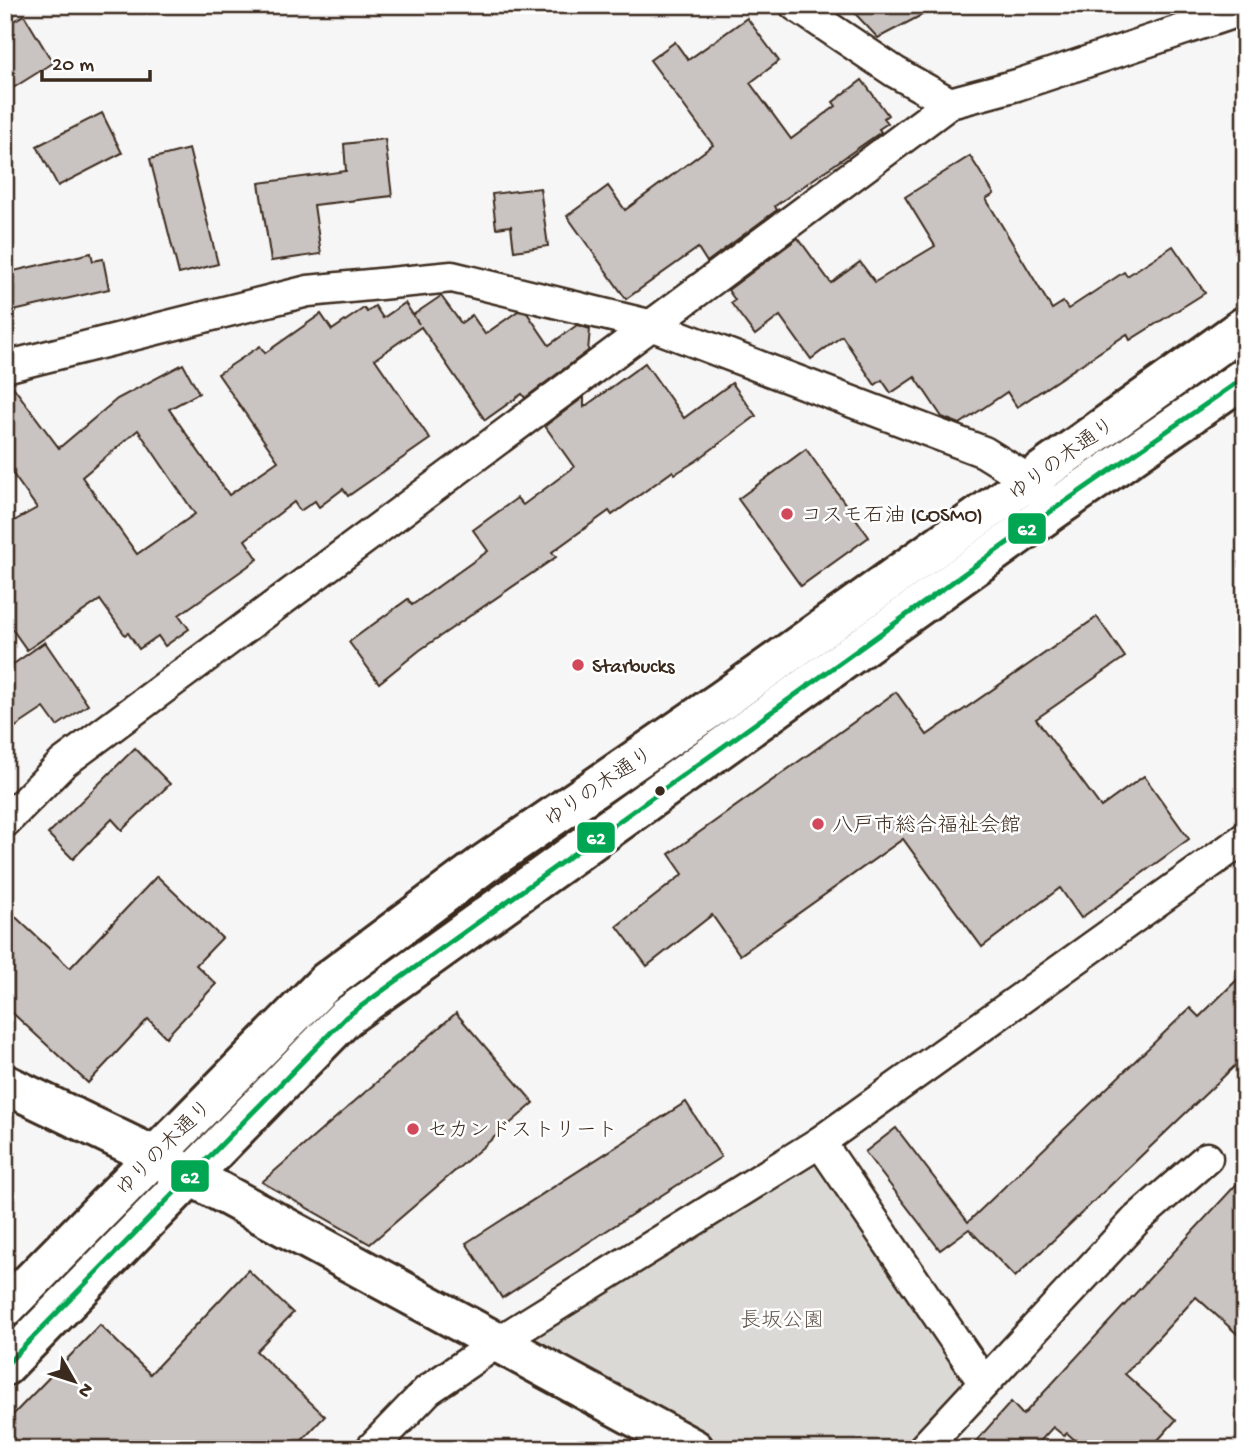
<svg xmlns="http://www.w3.org/2000/svg" width="1250" height="1454" font-family="'Gochi Hand','Klee One',sans-serif">
<rect width="100%" height="100%" fill="#f7f6f6"/>
<filter id="ink" filterUnits="userSpaceOnUse"><feTurbulence type="fractalNoise" baseFrequency=".0143" numOctaves="2"/><feDisplacementMap in="SourceGraphic" scale="14" xChannelSelector="R" yChannelSelector="G"/><feConvolveMatrix kernelMatrix="1 2 1 2 8 2 1 2 1" color-interpolation-filters="sRGB"/></filter>
<g filter="url(#ink)">
<polygon fill="#dbd9d6" stroke="#8b827a" stroke-width="2" points="820,1142 984,1383 923,1449 694,1449 499,1342"/>
<g fill="#c9c3c1" stroke="#3b2a1e" stroke-width="2" fill-rule="evenodd">
<polygon points="847,5 941,5 878,38"/>
<polygon points="24,15 53,63 5,93 5,26"/>
<polygon points="747,18 779,61 750,83 791,139 836,106 833,102 862,80 888,115 884,118 888,123 879,129 881,132 775,206 777,210 707,262 698,248 626,299 567,216 608,186 625,210 713,145 650,60 675,42 688,60"/>
<polygon points="102,113 122,153 58,186 37,146"/>
<polygon points="385,139 392,196 314,205 321,254 271,261 259,183 346,171 344,144"/>
<polygon points="189,149 218,264 179,274 150,159"/>
<polygon points="970,156 994,194 986,199 1052,309 1063,302 1068,309 1124,272 1127,276 1173,246 1205,293 1130,340 1127,334 1017,407 1007,392 960,424 942,417 915,377 891,393 882,380 875,385 842,336 811,359 780,316 755,335 731,303 735,300 728,290 798,238 831,283 860,262 875,282 935,246 905,197"/>
<polygon points="540,188 548,246 514,251 511,226 496,228 492,194"/>
<polygon points="91,253 93,261 103,259 109,289 5,313 5,273"/>
<path d="M441 296 461 323 472 315 485 334 518 311 527 313 549 345 577 325 590 329 588 351 525 398 522 394 485 420 421 327 375 359 430 439 348 496 343 489 319 507 315 501 300 511 294 502 245 540 258 559 179 615 189 629 165 646 158 636 139 649 128 633 125 635 100 600 27 650 5 619V526L37 508 5 463V384H11L59 448 117 399 183 364 199 393 169 409 229 495 278 461 218 374 260 346 265 353 321 314 332 330 364 308 367 312 375 306 383 318 405 303 419 324 413 315ZM138 430 195 514 137 554 82 477Z"/>
<polygon points="645,363 684,418 732,383 756,416 696,461 675,474 673,471 612,515 609,511 552,552 556,557 420,650 379,683 349,642 408,599 412,605 488,551 473,530 517,498 523,505 574,467 545,426 584,397 584,407"/>
<polygon points="806,449 869,537 801,586 738,499"/>
<polygon points="1097,617 1125,657 1036,719 1101,807 1144,776 1189,839 1081,918 1060,888 982,947 903,839 740,955 712,915 647,966 617,926 683,874 669,854 896,692 927,735"/>
<polygon points="45,642 88,705 57,726 44,708 5,734 5,670"/>
<polygon points="135,748 170,784 122,830 112,819 73,859 48,834"/>
<polygon points="157,876 222,938 196,965 216,984 166,1037 148,1019 88,1083 5,1006 5,907 70,968"/>
<polygon points="1245,972 1245,1056 1015,1277 969,1229 940,1250 865,1152 896,1128 968,1222 1190,1008 1199,1017"/>
<polygon points="456,1013 534,1103 370,1244 262,1182"/>
<polygon points="686,1102 721,1157 502,1298 466,1243"/>
<polygon points="1245,1175 1245,1341 1196,1297 1125,1374 1176,1420 1150,1449 1085,1449 1067,1433 1064,1436 1053,1427 1033,1449 969,1449 1011,1402 1023,1415"/>
<polygon points="248,1270 293,1313 256,1351 325,1416 294,1449 5,1449 5,1423 100,1325 150,1374"/>
</g>
<g fill="none" stroke-linecap="round" stroke-linejoin="round">
<defs>
<g id="street">
<polyline points="795,5 895,72 950,103"/>
<polyline points="5,367 308,291 452,277 653,326 984,452 1029,480 1042,496"/>
<polyline points="5,822 63,763 950,103 1017,85 1245,9"/>
<polyline points="820,1142 984,1383"/>
<polyline points="371,1449 428,1390 498,1342 820,1142 1245,838"/>
<polyline points="923,1449 1137,1219 1207,1158"/>
</g>
<g id="secondary">
<polyline points="5,1084 154,1156 694,1449"/>
<polyline points="5,1308 326,982 484,864 724,699 1245,326"/>
<polyline points="5,1366 346,1017 1053,510 1245,377"/>
</g>
</defs>
<use href="#street" stroke="#3b2a1e" stroke-width="35"/>
<use href="#secondary" stroke="#3b2a1e" stroke-width="44"/>
<use href="#street" stroke="#fff" stroke-width="30"/>
<use href="#secondary" stroke="#fff" stroke-width="38"/>
<defs>
<polyline id="bus-1" points="5,1366 346,1017 1053,510 1245,377"/>
</defs>
<use href="#bus-1" stroke="#fff" stroke-width="10"/>
<use href="#bus-1" stroke="#00a651" stroke-width="5"/>
</g>
</g>
<g fill="#d1495b" stroke="#fff" stroke-width="2.5">
<circle cx="787" cy="514" r="7"/>
<circle cx="578" cy="665" r="7"/>
<circle cx="818" cy="824" r="7"/>
<circle cx="413" cy="1129" r="7"/>
</g>
<circle fill="#3b2a1e" stroke="#fff" stroke-width="2.5" cx="660" cy="791" r="6"/>
<g text-anchor="middle" stroke-width="5" stroke-linejoin="round" paint-order="stroke">
<g font-size="21" fill="#3b2a1e" stroke="#fff">
<text transform="translate(1061 458) rotate(-36)" y="7">ゆりの木通り</text>
<text transform="translate(598 786) rotate(-34)" y="7">ゆりの木通り</text>
<text transform="translate(163 1147) rotate(-45)" y="7">ゆりの木通り</text>
</g>
<g font-size="21" fill="#3b2a1e" stroke="#fff" text-anchor="start">
<text x="801" y="521">コスモ石油 (COSMO)</text>
<text x="592" y="672">Starbucks</text>
<text x="832" y="831">八戸市総合福祉会館</text>
<text x="427" y="1136">セカンドストリート</text>
</g>
<g font-size="21" fill="#63564c" stroke="#fff">
<text x="782" y="1326">長坂公園</text>
</g>
</g>
<g stroke="#fff" stroke-width="2.5">
<rect x="1007" y="512" width="40" height="33" rx="7" fill="#00a651"/>
<rect x="576" y="821" width="40" height="33" rx="7" fill="#00a651"/>
<rect x="170" y="1159" width="40" height="34" rx="7" fill="#00a651"/>
</g>
<g font-size="19" text-anchor="middle" font-weight="bold" fill="#fff">
<text x="1027" y="535">62</text>
<text x="596" y="844">62</text>
<text x="190" y="1183">62</text>
</g>
<rect width="1250" height="1454" fill="none" stroke="#fff" stroke-width="28"/>
<rect x="14" y="14" width="1222" height="1426" fill="none" stroke="#3b2a1e" stroke-width="2.5" filter="url(#ink)"/>
<g transform="translate(74 1381) rotate(129)" stroke="#ffffff" stroke-width="5" paint-order="stroke">
<path d="M0-5L12 26L0 18L-12 26Z" fill="#3b2a1e"/>
<text y="-10" font-size="19" font-weight="bold" text-anchor="middle" fill="#3b2a1e">N</text>
</g>
<path d="M42 70v10h108v-10" fill="none" stroke="#3b2a1e" stroke-width="3.5"/>
<text x="52" y="70" font-size="21" fill="#3b2a1e" stroke="#ffffff" stroke-width="5" paint-order="stroke">20 m</text>
</svg>
